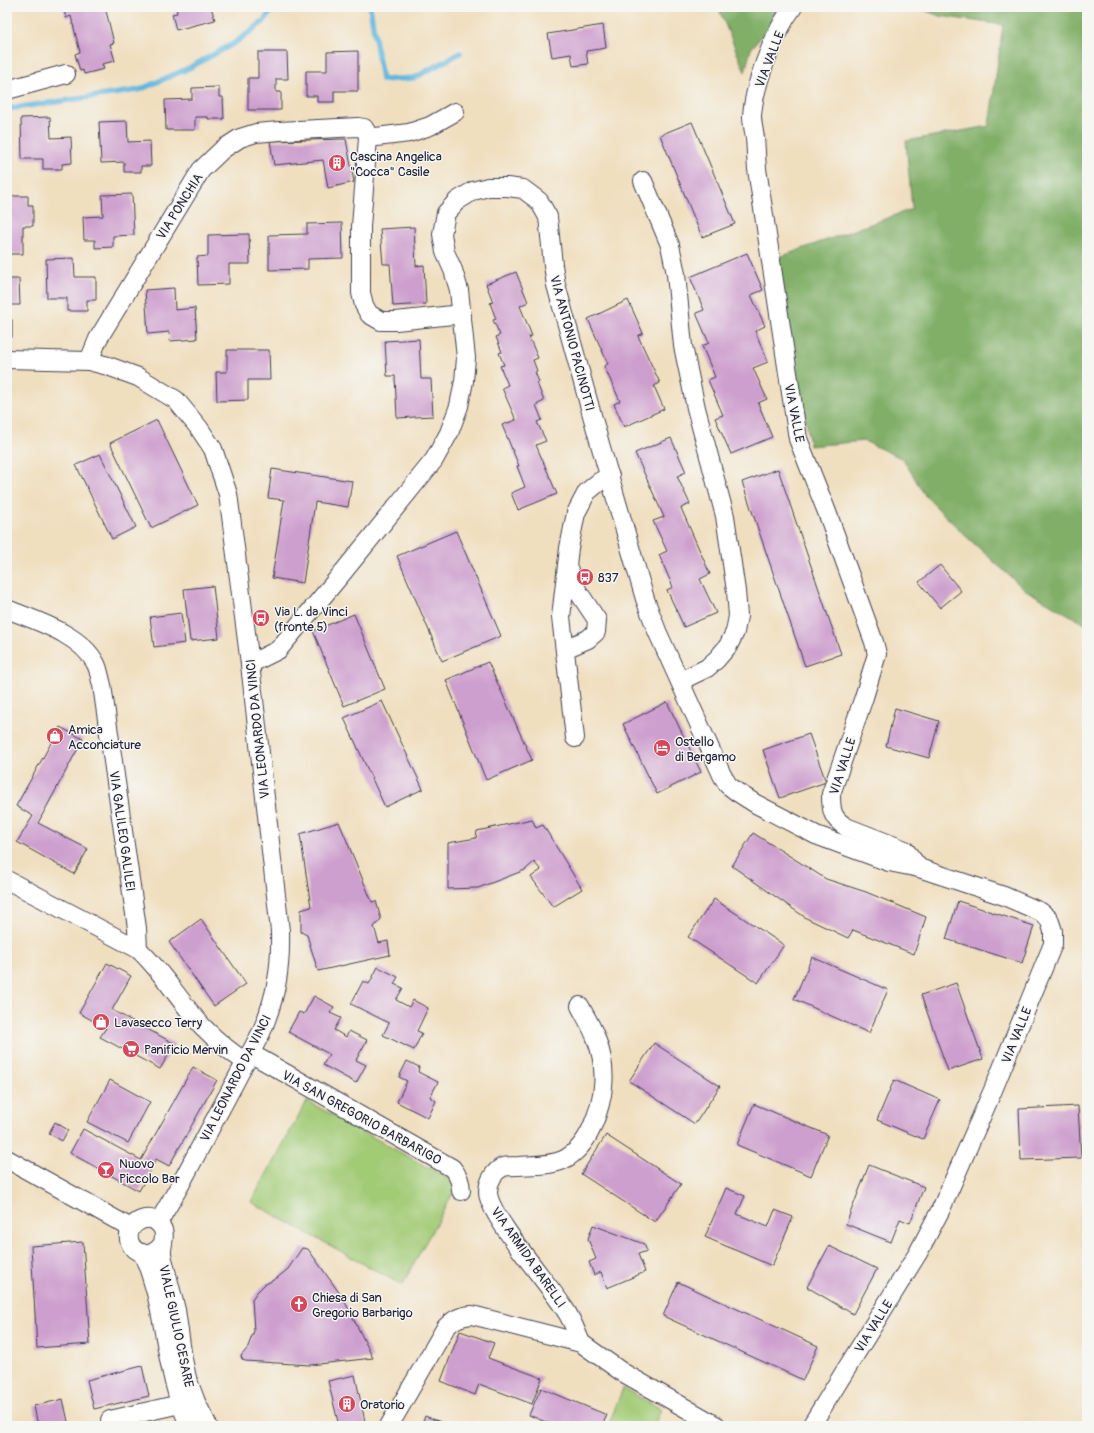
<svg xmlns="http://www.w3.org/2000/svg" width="1094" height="1433" font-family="Pangolin,sans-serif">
<rect width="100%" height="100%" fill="#f6f6f2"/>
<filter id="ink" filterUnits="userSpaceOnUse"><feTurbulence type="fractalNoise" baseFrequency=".025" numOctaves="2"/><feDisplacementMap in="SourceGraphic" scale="8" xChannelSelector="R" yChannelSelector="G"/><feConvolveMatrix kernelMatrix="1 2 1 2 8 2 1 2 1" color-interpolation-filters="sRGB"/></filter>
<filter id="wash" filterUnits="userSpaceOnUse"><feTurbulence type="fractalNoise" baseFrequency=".012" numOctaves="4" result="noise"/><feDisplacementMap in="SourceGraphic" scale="16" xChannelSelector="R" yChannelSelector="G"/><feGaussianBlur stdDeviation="0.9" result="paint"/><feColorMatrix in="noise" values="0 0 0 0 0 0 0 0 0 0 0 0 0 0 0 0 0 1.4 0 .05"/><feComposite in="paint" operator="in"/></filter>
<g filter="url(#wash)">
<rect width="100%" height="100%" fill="#f0dfbf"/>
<g fill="#a2cb76" stroke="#627658">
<polygon points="307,1101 458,1184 402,1285 251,1202"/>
<polygon points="623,1388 661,1409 654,1426 608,1426"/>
</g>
<g fill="#81af67" stroke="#526851">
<polygon points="718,7 786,7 751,49 745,72"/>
<polygon points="915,7 1087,7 1087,610 1085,624 1024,589 969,539 926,497 903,459 864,441 810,446 804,408 790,365 774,259 912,209 906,141 989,126 1003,25 940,16"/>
</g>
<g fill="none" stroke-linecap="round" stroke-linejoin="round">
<g stroke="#61b6dd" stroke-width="5.5">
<polyline points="370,7 382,80 414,78 460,53"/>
<polyline points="643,12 662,7"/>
<polyline points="7,109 139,90 189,68 236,42 263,22 274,7"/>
</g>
</g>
<g id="blocks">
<g fill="#cd9fce">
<polygon points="63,7 105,7 114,43 110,44 115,61 102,64 104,69 84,74 83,70 80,71 75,54 80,52 71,16 66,18"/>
<polygon points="176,7 211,7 215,20 176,30 172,14 177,13"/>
<polygon points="603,25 606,48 586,51 588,64 573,66 571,54 552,57 548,34"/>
<polygon points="358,51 358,91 334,91 334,102 317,102 317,96 306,96 306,71 327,71 327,52"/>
<polygon points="258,52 287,52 288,79 276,79 276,92 281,92 281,110 248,110 248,78 258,78"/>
<polygon points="219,87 219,97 223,97 224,119 208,119 208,117 195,117 195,130 166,130 165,100 192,99 192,88"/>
<polygon points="50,117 51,138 71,137 72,163 62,164 62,169 43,169 43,159 22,159 21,118"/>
<polygon points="127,121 128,142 150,141 151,166 141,166 141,172 124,172 124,162 101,163 99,122"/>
<polygon points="692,122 735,224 702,237 660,135"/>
<polygon points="346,139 354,182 328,188 323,160 274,165 270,141"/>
<polygon points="132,194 134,235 113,236 113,247 95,248 95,240 84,240 83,217 103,216 102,195"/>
<polygon points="7,196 28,196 28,205 33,205 33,226 23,226 23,254 7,254"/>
<polygon points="342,223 343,258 308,259 308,269 269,270 269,235 307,234 307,224"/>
<polygon points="414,227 416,266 424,265 426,304 393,306 390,264 383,264 380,229"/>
<polygon points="249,234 250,264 229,264 229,284 198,285 197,257 208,256 208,235"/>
<polygon points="747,253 763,290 751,295 765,326 755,331 768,362 753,368 767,399 758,403 772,437 731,454 715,418 723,415 708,380 715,377 702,346 709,343 696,313 704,310 690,277"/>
<polygon points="74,258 75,277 96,277 96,300 87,300 87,311 67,311 67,298 47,298 46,259"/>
<polygon points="516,272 528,302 520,306 532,336 529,337 538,358 533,360 537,371 535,372 539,382 537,383 544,401 536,405 542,420 537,422 546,441 536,445 557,494 518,510 511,493 525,487 517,466 519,466 502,425 516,420 502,388 508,385 500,366 504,365 499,353 502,352 496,337 500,335 493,320 496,319 490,303 493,302 486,284"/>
<polygon points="7,279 19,279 20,305 7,305"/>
<polygon points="174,288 175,310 195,308 197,339 170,341 169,332 148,334 145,290"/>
<polygon points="628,300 643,333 638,336 660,383 654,386 664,409 624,427 614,404 620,401 604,366 608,364 588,319"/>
<rect x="7" y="320" width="5" height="17"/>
<polygon points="419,339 421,379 431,379 433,416 397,418 395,376 387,376 385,341"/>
<polygon points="227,350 269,350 270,380 248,380 248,400 217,401 216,372 227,372"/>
<polygon points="157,420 198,505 151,528 110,443"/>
<polygon points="671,438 686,472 677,476 690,504 681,508 710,574 700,579 716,613 684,627 667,590 673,587 659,555 667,551 653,521 664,517 635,453"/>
<polygon points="100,454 136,527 112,539 76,465"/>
<polygon points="272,469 352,481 348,507 315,502 303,583 272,578 284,500 268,498"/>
<polygon points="778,469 841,654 805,666 742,482"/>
<polygon points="456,531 501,636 442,661 397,556"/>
<polygon points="940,565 961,591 940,608 919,582"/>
<polygon points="213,586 219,638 190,641 184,589"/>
<polygon points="181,613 185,643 154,647 150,617"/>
<polygon points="354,614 385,689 344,706 313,631"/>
<polygon points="488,662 532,760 486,780 446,680"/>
<polygon points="382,701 423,789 385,807 344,718"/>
<polygon points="667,702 701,772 657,794 623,724"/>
<polygon points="895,708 939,721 929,758 886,746"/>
<polygon points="60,727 83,739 38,823 88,849 74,874 17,842 33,816 16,806"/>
<polygon points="809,734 826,782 780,798 763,750"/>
<polygon points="532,819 536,828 543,825 582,889 553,907 531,877 541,870 534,862 525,870 478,888 448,889 448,843 476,838 477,831"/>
<polygon points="339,822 372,902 376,901 381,919 374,927 379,943 388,941 390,955 318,971 307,935 301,932 301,910 311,907 300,834"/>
<polygon points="753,833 826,879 866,892 926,917 914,954 853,930 848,938 806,918 732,866"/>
<polygon points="714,899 784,945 758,983 688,937"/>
<polygon points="958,901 1034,926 1022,963 946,939"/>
<polygon points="201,919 246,984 214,1006 169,942"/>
<polygon points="812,957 888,990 869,1033 794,999"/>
<polygon points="107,963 131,976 112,1010 175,1044 160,1069 100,1037 106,1028 79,1013"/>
<polygon points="378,967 398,977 394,984 403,988 396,1000 409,1007 413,1000 428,1008 417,1031 422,1033 414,1050 383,1035 389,1023 351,1004 363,981 369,984"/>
<polygon points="956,983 983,1059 948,1071 921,995"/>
<polygon points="314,996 334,1007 330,1013 341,1018 334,1030 346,1037 349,1031 367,1040 356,1060 366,1065 356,1083 323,1065 329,1054 288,1032 299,1012 304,1014"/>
<polygon points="654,1043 720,1086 695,1124 629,1081"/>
<polygon points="407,1061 419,1067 418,1072 438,1082 430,1097 436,1101 428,1118 397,1102 407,1081 399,1077"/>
<polygon points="193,1067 217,1080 169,1166 156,1159 139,1191 70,1153 83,1129 141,1160"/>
<polygon points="110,1080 150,1102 128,1143 87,1122"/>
<polygon points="894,1080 940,1100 923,1139 877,1120"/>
<polygon points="754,1104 828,1135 811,1176 737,1145"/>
<polygon points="1078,1106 1081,1158 1021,1160 1019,1109"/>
<polygon points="55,1122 68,1130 62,1141 49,1133"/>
<polygon points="606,1135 681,1184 655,1222 581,1174"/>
<polygon points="869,1165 924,1187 910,1223 900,1219 891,1242 846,1224"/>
<polygon points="726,1188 745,1196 737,1214 768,1227 775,1210 793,1217 772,1266 705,1237"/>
<polygon points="593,1225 644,1244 647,1251 638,1254 645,1272 607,1288 601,1272 594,1275 589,1262 596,1259 588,1239"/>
<polygon points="83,1242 90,1344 37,1348 31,1246"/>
<polygon points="829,1246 877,1269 853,1314 807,1287"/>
<polygon points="302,1248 308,1249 343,1298 373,1358 310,1365 245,1361 242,1359 241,1356 247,1349 254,1331 252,1299 257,1292 264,1285 277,1278 288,1269"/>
<polygon points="678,1282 818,1346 803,1380 663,1316"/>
<polygon points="460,1331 494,1343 488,1358 542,1378 532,1404 479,1384 475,1395 441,1381"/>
<polygon points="142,1366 149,1396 94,1409 87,1380"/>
<polygon points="355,1375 366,1426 339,1426 328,1381"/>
<polygon points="541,1388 607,1415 602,1426 555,1426 529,1415"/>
<polygon points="63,1399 69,1426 38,1426 34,1406"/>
<polygon points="425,1416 451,1426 421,1426"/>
<polygon points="157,1423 158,1426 146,1426 146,1425"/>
</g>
</g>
</g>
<g filter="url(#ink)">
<use href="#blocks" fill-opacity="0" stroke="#413e4f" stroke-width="1"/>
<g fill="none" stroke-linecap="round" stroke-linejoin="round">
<defs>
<g id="minor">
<path d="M793 7C774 32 754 85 752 116 752 123 754 131 755 138 756 148 756 158 757 169L798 439 827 512 874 642 877 654 864 697 831 794C831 811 832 818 846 827L905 850 919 868"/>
<polyline points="7,90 66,74"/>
<polyline points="368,138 409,133 430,126 455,112"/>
<polyline points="643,181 670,245 676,274 683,346 696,408 725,516 736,591 738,616 735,632 728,646 717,659 707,668 680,681"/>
<path d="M7 359 89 361 108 366 138 377 176 400 199 428 213 449 228 494 231 516 250 664 280 931C281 970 276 997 261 1033L179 1187 158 1223"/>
<polyline points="89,361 98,339 201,170 223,149 240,138 256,133 279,131 358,127 364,128 367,133 368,138 361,226 361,293 364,305 369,314 381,321 396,321 462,314"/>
<path d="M7 609C36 621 81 634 96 664 99 670 100 679 102 685L137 928 138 949"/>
<polyline points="565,649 588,639 596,632 597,620 577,590 568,568"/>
<polyline points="250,664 278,650 344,571 434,460 449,433 459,406 464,381 466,358 459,290 453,270 445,252 442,234 446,213 457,201 473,191 488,187 507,187 523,189 539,201 548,217 553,265 556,285 600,444 645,599 657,631 722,775 728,785 737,792 756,804 816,835 889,862 919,868 1004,896 1041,912 1049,919 1053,931 1053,944 993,1090 941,1209 918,1253 811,1426"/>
<polyline points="575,738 561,617 569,548 576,513 587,492 599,482 610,476"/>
<path d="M7 880 138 949C163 972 180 1002 203 1027 216 1040 230 1052 246 1062"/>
<path d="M580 1006C585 1016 592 1027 596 1038 608 1069 605 1097 592 1127 586 1141 577 1153 563 1160 549 1166 532 1165 518 1166 513 1166 507 1166 503 1167 494 1171 488 1182 488 1192 488 1215 549 1284 564 1308 572 1319 576 1331 581 1343"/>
<path d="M250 1053 452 1168C458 1175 461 1181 461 1191"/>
<polyline points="7,1159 131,1228"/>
<path d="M161 1246C156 1252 149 1256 142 1253 137 1252 132 1248 130 1243 122 1222 155 1208 163 1230 166 1238 161 1246 162 1255L176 1310 183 1359 187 1378 196 1402 208 1426"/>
<path d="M142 1253C149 1266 152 1280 156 1293 167 1337 169 1385 190 1426"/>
<polyline points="111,1426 110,1420 180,1404"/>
<path d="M389 1426 446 1327C454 1319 460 1316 472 1315L581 1343 622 1372 717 1426"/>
</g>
</defs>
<use href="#minor" stroke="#413e4f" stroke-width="20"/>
<use href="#minor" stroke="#fff" stroke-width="18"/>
</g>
</g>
<defs>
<symbol id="building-disc" viewBox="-11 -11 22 22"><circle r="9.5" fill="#d1495b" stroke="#f6f6f2"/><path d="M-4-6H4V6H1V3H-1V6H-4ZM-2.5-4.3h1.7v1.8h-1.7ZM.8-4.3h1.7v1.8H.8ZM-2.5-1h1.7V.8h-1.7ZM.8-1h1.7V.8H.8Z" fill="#fff"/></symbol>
<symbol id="bus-disc" viewBox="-11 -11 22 22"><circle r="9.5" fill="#d1495b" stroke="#f6f6f2"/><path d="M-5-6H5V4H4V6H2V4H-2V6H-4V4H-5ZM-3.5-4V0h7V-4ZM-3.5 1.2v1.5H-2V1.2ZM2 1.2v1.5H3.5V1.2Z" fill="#fff"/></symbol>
<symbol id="shop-disc" viewBox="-11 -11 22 22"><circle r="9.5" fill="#d1495b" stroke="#f6f6f2"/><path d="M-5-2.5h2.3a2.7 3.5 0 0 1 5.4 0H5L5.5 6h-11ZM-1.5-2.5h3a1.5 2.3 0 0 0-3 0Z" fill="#fff"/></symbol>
<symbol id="hotel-disc" viewBox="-11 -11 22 22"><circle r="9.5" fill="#d1495b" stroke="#f6f6f2"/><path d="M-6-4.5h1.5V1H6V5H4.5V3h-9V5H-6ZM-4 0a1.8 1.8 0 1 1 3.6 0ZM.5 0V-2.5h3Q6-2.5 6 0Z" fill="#fff"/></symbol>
<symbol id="supermarket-disc" viewBox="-11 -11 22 22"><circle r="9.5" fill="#d1495b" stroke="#f6f6f2"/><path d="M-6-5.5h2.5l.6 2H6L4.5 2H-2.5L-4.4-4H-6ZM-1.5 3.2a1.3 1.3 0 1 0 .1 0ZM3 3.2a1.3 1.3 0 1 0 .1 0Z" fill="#fff"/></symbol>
<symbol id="bar-disc" viewBox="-11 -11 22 22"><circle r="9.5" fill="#d1495b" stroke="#f6f6f2"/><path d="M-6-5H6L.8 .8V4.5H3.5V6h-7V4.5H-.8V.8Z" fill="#fff"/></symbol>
<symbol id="church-disc" viewBox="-11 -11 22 22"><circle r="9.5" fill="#d1495b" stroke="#f6f6f2"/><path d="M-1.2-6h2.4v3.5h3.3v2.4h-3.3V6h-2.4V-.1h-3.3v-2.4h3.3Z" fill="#fff"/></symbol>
</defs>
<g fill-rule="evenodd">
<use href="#building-disc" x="327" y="153" width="20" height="20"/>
<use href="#bus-disc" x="575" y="567" width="20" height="20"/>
<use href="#bus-disc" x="251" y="608" width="20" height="20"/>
<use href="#shop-disc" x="45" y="726" width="20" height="20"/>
<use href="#hotel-disc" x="652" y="738" width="20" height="20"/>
<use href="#shop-disc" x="91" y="1012" width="20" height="20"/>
<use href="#supermarket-disc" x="121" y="1039" width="20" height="20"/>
<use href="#bar-disc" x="96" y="1160" width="20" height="20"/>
<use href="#church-disc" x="289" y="1294" width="20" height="20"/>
<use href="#building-disc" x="337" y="1394" width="20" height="20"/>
</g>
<g text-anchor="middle" stroke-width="3" stroke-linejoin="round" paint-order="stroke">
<g font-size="13" fill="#22223b" stroke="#f6f6f2">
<text transform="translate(769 59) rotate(-69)" y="5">VIA VALLE</text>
<text transform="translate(179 206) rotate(-58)" y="5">VIA PONCHIA</text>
<text transform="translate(573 343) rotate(75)" y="5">VIA ANTONIO PACINOTTI</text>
<text transform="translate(795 413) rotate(79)" y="5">VIA VALLE</text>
<text transform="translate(257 729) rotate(-96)" y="5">VIA LEONARDO DA VINCI</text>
<text transform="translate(842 766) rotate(-72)" y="5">VIA VALLE</text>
<text transform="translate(123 831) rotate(82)" y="5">VIA GALILEO GALILEI</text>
<text transform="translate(1016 1035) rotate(-68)" y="5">VIA VALLE</text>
<text transform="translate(235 1078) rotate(-63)" y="5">VIA LEONARDO DA VINCI</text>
<text transform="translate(362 1117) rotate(29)" y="5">VIA SAN GREGORIO BARBARIGO</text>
<text transform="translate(529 1257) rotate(55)" y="5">VIA ARMIDA BARELLI</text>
<text transform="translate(177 1326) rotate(78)" y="5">VIALE GIULIO CESARE</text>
<text transform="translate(873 1326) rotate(-58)" y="5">VIA VALLE</text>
</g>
<g font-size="13" fill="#22223b" stroke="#f6f6f2" text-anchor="start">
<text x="350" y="161">Cascina Angelica<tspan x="350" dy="15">"Cocca" Casile</tspan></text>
<text x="598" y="582">837</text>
<text x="274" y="616">Via L. da Vinci<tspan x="274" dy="15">(fronte 5)</tspan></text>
<text x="68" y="734">Amica<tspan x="68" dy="15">Acconciature</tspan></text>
<text x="675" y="746">Ostello<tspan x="675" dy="15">di Bergamo</tspan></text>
<text x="114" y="1027">Lavasecco Terry</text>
<text x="144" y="1054">Panificio Mervin</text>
<text x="119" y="1168">Nuovo<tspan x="119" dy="15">Piccolo Bar</tspan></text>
<text x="312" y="1302">Chiesa di San<tspan x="312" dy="15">Gregorio Barbarigo</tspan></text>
<text x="360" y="1409">Oratorio</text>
</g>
</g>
<rect width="1094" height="1433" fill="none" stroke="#f6f6f2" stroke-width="24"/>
</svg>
